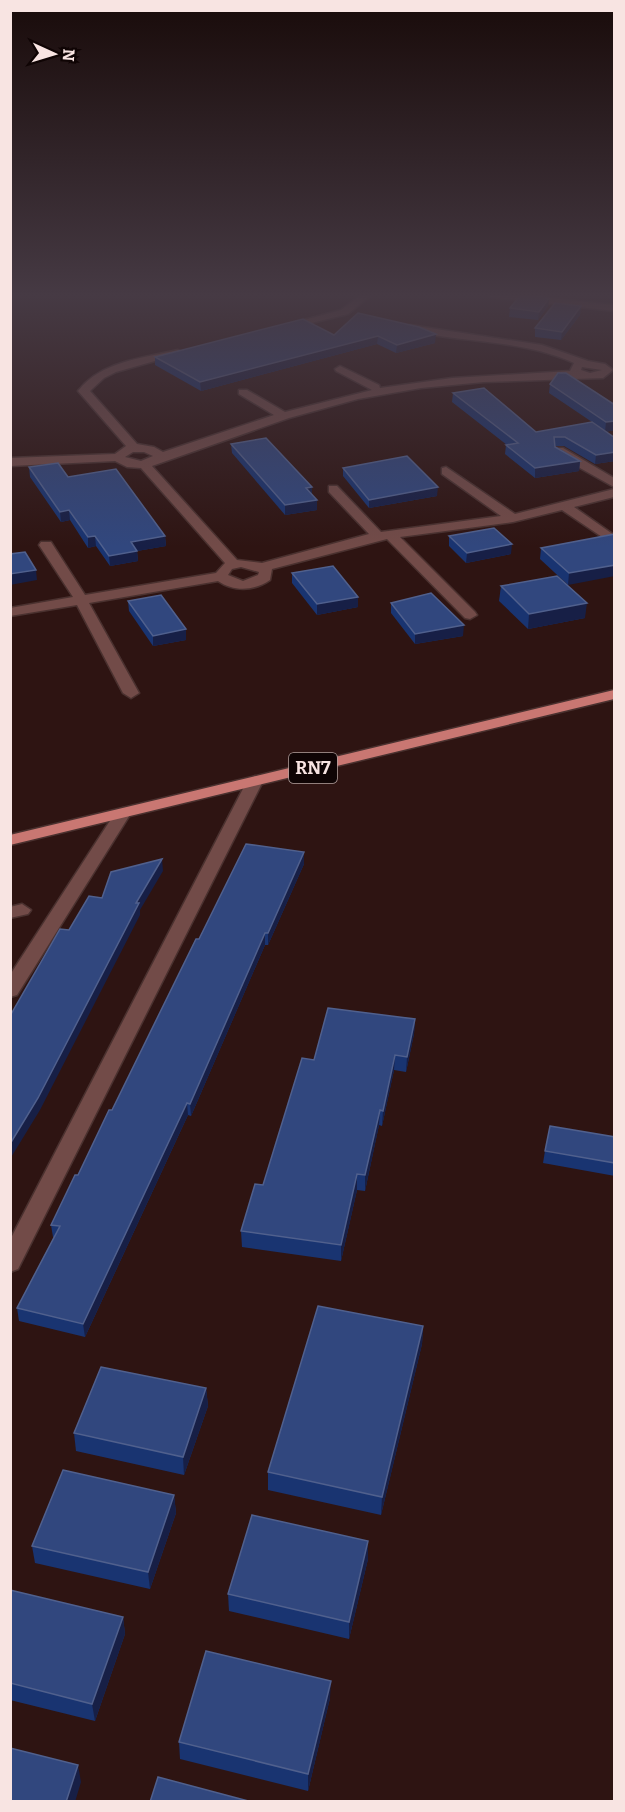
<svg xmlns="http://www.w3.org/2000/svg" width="625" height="1812" font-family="Bitter,serif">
<rect width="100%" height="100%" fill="#2e1412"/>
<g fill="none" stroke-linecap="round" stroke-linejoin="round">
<defs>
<g id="minor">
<polygon points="362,294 372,294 348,314 283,330 278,327 341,310"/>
<polygon points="486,294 513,294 614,305 614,311 491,297"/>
<path d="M410 325 542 345 588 361 605 364 613 370 603 378 484 382 421 388 358 399 289 418 152 466 237 560 262 563 369 534 329 492V486H337L381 532 501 516 442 474V468L446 467 515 514 614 489V497L574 507 614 535V545L562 510 513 522 400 537 475 612 477 615 470 619 465 618 387 539 272 569 270 580C254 591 234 592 218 581L89 603 139 693 131 698 123 693 77 605 10 616V608L73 597 39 545 41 542H51L85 595 216 573 225 563 141 468 127 467 115 461 10 466V458L115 454 126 446 78 391C101 361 144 358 178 350L183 353 116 372 104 378 90 391 137 444 154 447 163 452 274 415 239 394V390H247L285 412 372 390 336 371 335 369 340 366 379 385 380 388 452 378 570 371 574 363C521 339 462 343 406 330L405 328ZM582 367 602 370 590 373 581 370ZM133 452H144L153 456 141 461 125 457ZM241 567 259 572 258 575 243 581 228 575 232 569Z"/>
<polygon points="555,448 563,448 614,478 614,487 555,454"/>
<polygon points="255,776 263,781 21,1263 18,1269 10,1272 10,1240 247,781"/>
<polygon points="123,808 131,813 17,995 10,997 10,975 115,813"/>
<polygon points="22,904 31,910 28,914 10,918 10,907"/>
</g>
<polygon id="major" points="614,690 614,699 10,845 10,835"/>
</defs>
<use href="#minor" stroke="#4a312f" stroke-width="3"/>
<use href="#major" stroke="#4a312f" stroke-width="3"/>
<use href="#minor" fill="#724b48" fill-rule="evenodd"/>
<use href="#major" fill="#c97772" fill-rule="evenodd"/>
</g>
<g fill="#193471">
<polygon points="530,294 556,294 555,296"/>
<polygon points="549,298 548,306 538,320 509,317 510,308"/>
<polygon points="581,306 580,315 561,340 535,337 535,328"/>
<polygon points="358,313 435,343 396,353 377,344 201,391 155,365 155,357 334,335"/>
<polygon points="550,384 615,405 615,430 605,432 615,438 615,461 595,464 564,446 555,446 580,461 579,471 535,478 505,454 506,445 507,445 452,402 453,393 536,432 592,422 549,393"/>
<polygon points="231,444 312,494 317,510 285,515 232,453"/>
<polygon points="29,467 68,477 165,536 166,546 137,551 138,561 110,566 96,546 88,548 70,520 61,522 30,477"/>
<polygon points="343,468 437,496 369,508 343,476"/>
<polygon points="615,534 568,585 540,559 541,548"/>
<polygon points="449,536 511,554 466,563 449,546"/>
<polygon points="292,573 358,607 317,615 292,583"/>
<polygon points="501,586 585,618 528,629 499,601"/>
<polygon points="128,601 186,629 186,640 153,646 129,611"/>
<polygon points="391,603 463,636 415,644 391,613"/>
<polygon points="304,852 304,864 268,945 265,945 191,1116 188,1115 85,1337 19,1321 17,1308 54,1237 53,1237 51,1225 112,1110 199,939"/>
<polygon points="415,1019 414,1034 406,1072 394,1070 382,1126 379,1125 365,1191 357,1190 341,1261 242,1247 241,1231 263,1185"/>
<polygon points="615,1137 615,1176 543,1163 545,1151"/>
<polygon points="423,1326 422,1344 381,1515 268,1490 268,1472"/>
<polygon points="206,1388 208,1406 184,1475 76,1451 74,1433"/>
<polygon points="174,1495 176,1513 150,1589 35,1563 32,1546"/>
<polygon points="368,1541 368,1559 349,1639 229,1611 228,1594"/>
<polygon points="10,1590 123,1617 125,1634 95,1721 10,1700"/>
<polygon points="330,1698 308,1791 180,1759 179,1742"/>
</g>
<g fill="#171f46">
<polygon points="549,298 548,306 538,320 539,312"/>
<polygon points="581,306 580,315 561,340 562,332"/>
<polygon points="436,334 435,343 396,353 397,345"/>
<polygon points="378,336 377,344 201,391 200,382"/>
<polygon points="615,421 615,430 605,432 606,422"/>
<polygon points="615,452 615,461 595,464 596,455"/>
<polygon points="580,461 579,471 535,478 535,468"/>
<polygon points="312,487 312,497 306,488"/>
<polygon points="438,487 437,496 369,508 369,500"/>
<polygon points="317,500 317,510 285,515 285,505"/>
<polygon points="69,510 70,520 61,522 60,512"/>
<polygon points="95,536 96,546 88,548 88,537"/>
<polygon points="165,536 166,546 137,551 138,561 110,566 109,556 131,542"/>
<polygon points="512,544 511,554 466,563 467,553"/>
<polygon points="615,560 615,576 568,585 569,573"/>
<polygon points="36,570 37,580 10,585 10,574"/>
<polygon points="358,597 358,607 317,615 317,604"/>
<polygon points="587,603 585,618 528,629 529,614"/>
<polygon points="464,625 463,636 415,644 415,634"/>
<polygon points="186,629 186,640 153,646 153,636"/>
<polygon points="304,852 304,864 268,945 268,933"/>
<polygon points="162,859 163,871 140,910 140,915 40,1110 10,1159 10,1144 136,903"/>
<polygon points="265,933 265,945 191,1116 190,1104"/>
<polygon points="415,1019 414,1034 406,1072 407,1057"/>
<polygon points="395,1055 394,1070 382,1126 383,1111"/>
<polygon points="187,1103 188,1115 85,1337 83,1324"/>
<polygon points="380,1110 379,1125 365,1191 365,1175"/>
<polygon points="357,1174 357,1190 341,1261 341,1245"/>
<polygon points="423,1326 422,1344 381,1515 382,1497"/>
<polygon points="206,1388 208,1406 184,1475 183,1457"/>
<polygon points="174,1495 176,1513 150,1589 148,1572"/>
<polygon points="368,1541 368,1559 349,1639 349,1622"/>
<polygon points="123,1617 125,1634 95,1721 92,1704"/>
<polygon points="331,1681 330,1698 308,1791 308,1774"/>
<polygon points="78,1765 81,1782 75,1802 66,1802"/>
</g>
<g fill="#31477e" stroke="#50608d" stroke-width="1.5">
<polygon points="521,294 549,298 539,312 510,308"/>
<polygon points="555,303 581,306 562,332 535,328"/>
<polygon points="358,313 419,327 436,334 397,345 378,336 200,382 155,357 303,319 334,335"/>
<polygon points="558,373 566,373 615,405 615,421 606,422 550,384"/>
<polygon points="484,388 536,432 592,422 615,438 615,452 596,455 565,437 554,437 555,447 580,461 535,468 506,445 518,443 453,393"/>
<polygon points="266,438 312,487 306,488 317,500 285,505 231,444"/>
<polygon points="407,456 438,487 369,500 343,468"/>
<polygon points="58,463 68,477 116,469 165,536 131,542 137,551 109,556 95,536 88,537 69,510 60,512 29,467"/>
<polygon points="494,528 512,544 467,553 449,536"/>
<polygon points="615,534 615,565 569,573 541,548"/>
<polygon points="25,552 36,570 10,574 10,554"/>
<polygon points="333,566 358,597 317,604 292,573"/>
<polygon points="557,576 587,603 529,614 501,586"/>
<polygon points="431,593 464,625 415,634 391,603"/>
<polygon points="161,595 186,629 153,636 128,601"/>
<polygon points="246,844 304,852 268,933 265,933 190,1104 187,1103 83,1324 17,1308 60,1226 51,1225 75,1175 78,1175 109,1110 112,1110 196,939 199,939"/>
<polygon points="162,859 136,903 139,903 38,1098 10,1144 10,1016 60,929 69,930 89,896 102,898 111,872"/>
<polygon points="328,1008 415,1019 407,1057 395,1055 383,1111 380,1110 365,1175 357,1174 341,1245 241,1231 255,1184 263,1185 302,1058 314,1060"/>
<polygon points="550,1126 615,1137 615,1163 545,1151"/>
<polygon points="318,1306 423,1326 382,1497 268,1472"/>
<polygon points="101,1367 206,1388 183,1457 74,1433"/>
<polygon points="63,1470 174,1495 148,1572 32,1546"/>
<polygon points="252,1515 368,1541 349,1622 228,1594"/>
<polygon points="10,1590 123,1617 92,1704 10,1683"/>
<polygon points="206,1651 331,1681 308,1774 179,1742"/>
<polygon points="10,1748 78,1765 66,1802 10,1802"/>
<polygon points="158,1777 252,1802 150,1802"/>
</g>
<linearGradient id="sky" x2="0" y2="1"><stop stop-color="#190b0a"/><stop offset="0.54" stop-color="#463a44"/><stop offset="1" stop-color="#463a44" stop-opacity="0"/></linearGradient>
<rect width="625" height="547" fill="url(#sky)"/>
<g text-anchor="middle" stroke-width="4.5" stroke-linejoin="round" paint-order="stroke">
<rect fill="#0f0404" stroke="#b2a19f" stroke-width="1.5" x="289" y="753" width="48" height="30" rx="4.5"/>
<g font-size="18" font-weight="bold" fill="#f8e4e2">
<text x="313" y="774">RN7</text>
</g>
</g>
<rect width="625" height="1812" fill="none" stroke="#f8e4e2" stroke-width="24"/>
<g transform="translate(54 54) rotate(94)" stroke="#0f0404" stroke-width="4.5" paint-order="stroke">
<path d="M0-4.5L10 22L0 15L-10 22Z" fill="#f8e4e2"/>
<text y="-9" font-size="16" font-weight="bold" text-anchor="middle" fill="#f8e4e2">N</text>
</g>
</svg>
